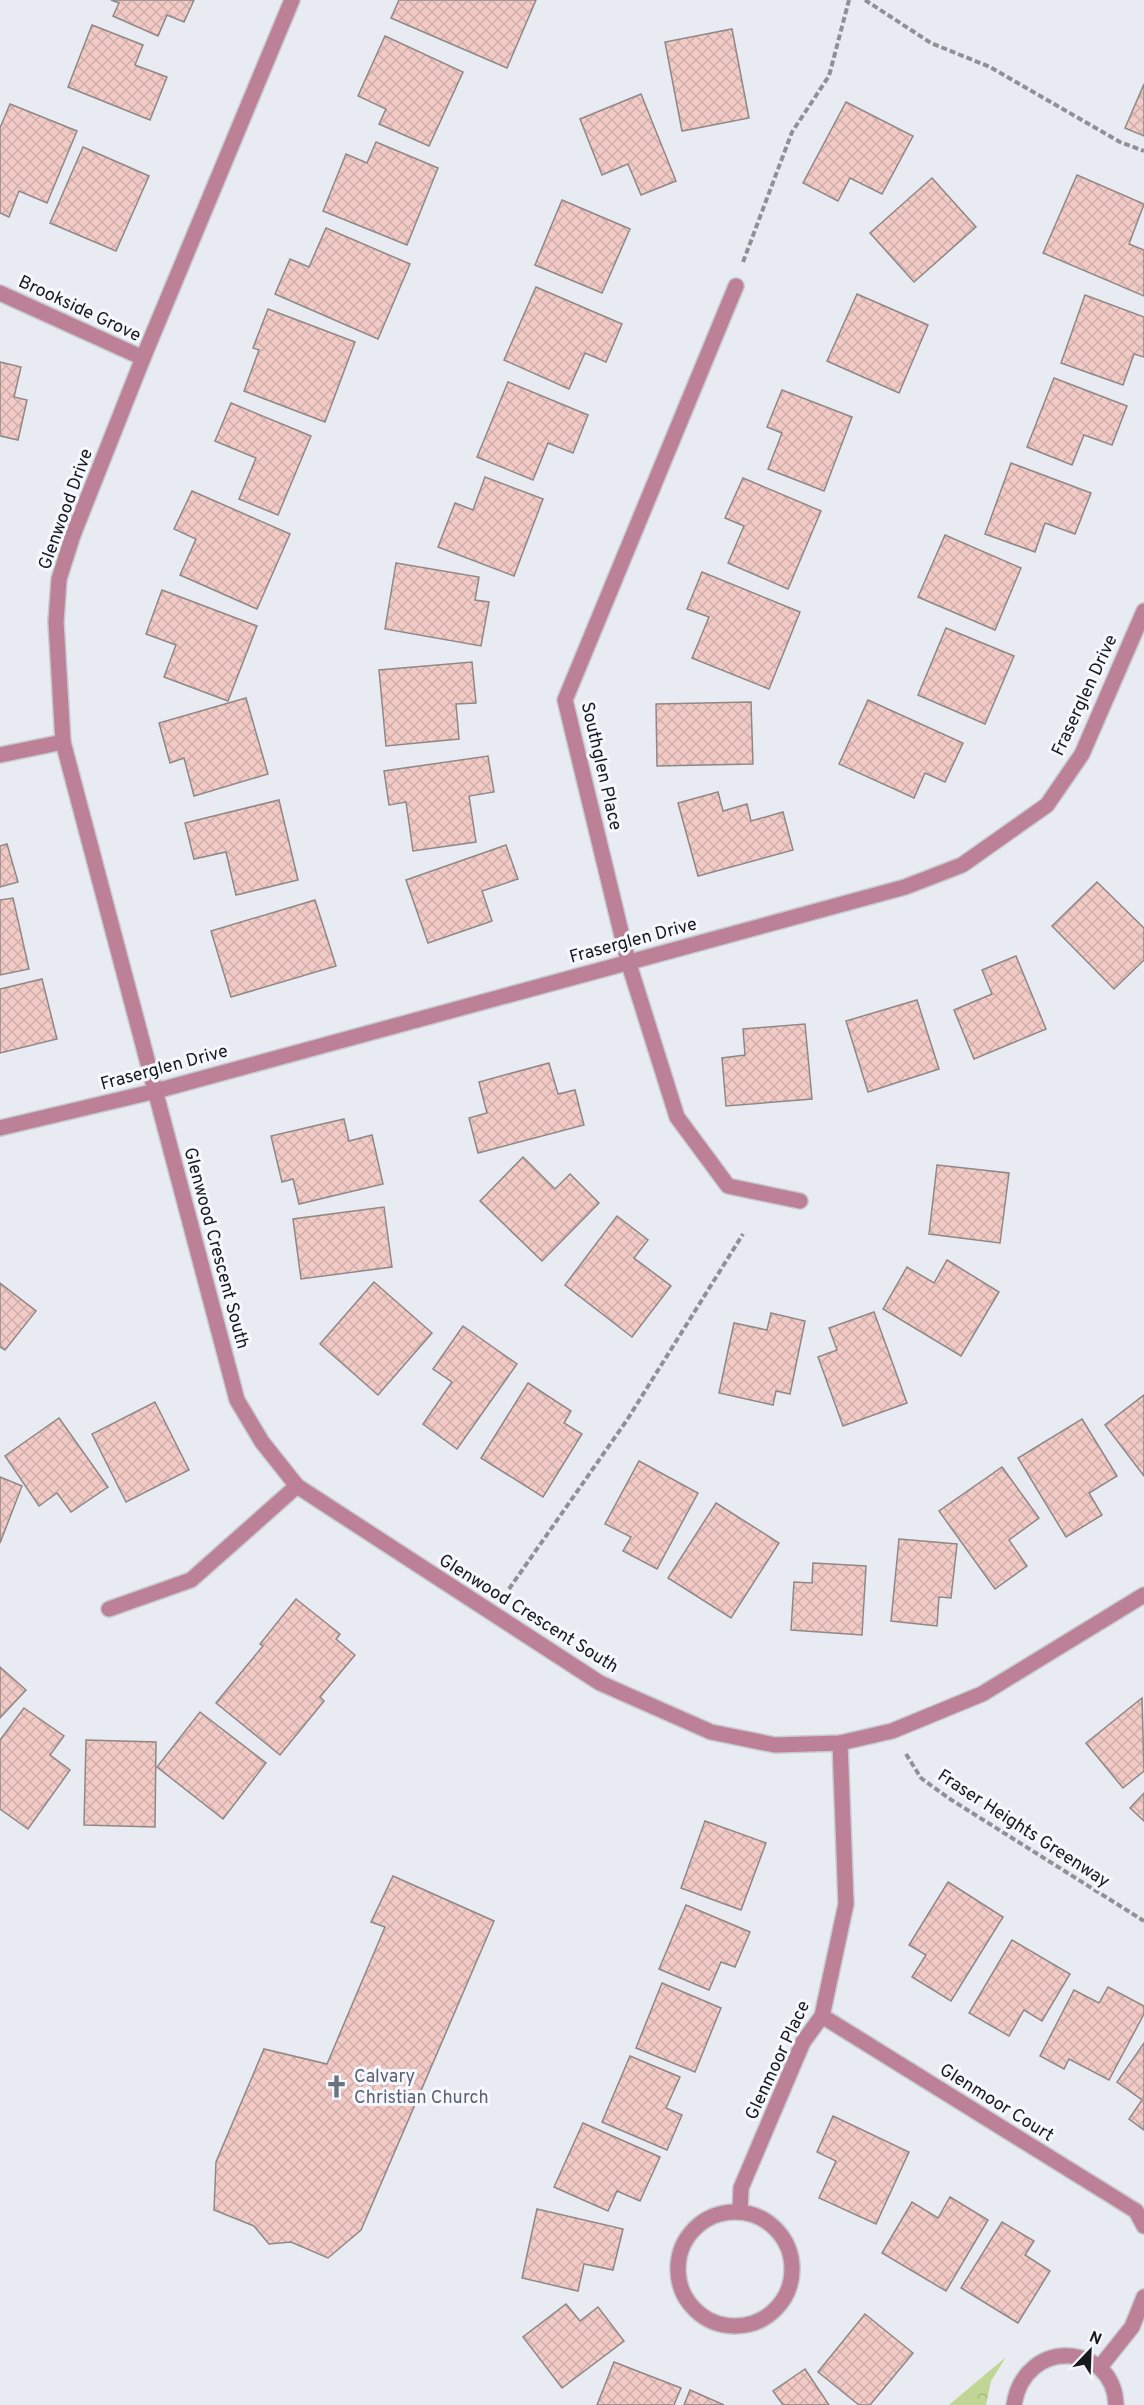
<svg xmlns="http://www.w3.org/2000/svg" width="1144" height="2405" font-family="Overpass,sans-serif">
<defs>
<pattern id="park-crowns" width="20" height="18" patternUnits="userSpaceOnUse" patternTransform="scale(1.5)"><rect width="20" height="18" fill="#c1d696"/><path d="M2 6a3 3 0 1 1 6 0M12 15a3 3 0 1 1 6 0" fill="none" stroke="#a5b781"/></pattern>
<pattern id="building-cross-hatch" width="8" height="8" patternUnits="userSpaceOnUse" patternTransform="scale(1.5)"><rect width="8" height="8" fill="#f2cac6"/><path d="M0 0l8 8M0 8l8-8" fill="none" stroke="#cfadaa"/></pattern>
</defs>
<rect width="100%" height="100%" fill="#e8ebf1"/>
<polygon fill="url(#park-crowns)" points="1006,2357 991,2381 986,2405 949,2405"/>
<g fill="url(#building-cross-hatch)" stroke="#8f8887" stroke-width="1.5">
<polygon points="111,0 194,0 184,22 167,15 158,36 113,16 119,3"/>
<polygon points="399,0 536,0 507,68 391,18"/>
<polygon points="92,25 143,45 135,65 167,77 150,120 68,87"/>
<polygon points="732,29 749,118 682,131 665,42"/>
<polygon points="385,36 463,72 429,146 379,124 386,109 358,96"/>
<polygon points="1144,84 1144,136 1125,128"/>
<polygon points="641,94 676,181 641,195 628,164 602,175 580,119"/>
<polygon points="846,102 913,136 882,194 850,178 838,201 803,183"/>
<polygon points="10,104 77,131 47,203 19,191 9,217 0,213 0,128"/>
<polygon points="376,142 438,168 407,245 323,211 346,154 367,163"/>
<polygon points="83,147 149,176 116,251 50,223"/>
<polygon points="1077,175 1144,204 1129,244 1144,250 1144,296 1043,253"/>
<polygon points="932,178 976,227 914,282 870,233"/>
<polygon points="562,200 630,229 602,293 535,265"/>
<polygon points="326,228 410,264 378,339 275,294 290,259 309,267"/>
<polygon points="536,287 622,324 606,362 585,353 569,389 504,360"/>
<polygon points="857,294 928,325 899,393 827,361"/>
<polygon points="1085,295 1144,317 1144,357 1134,354 1123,385 1061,363"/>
<polygon points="268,309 355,342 325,422 244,391 259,350 253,348"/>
<polygon points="0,362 21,367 14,397 27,400 18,440 0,436"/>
<polygon points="1054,378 1127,406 1112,445 1084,435 1072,465 1027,447"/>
<polygon points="508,382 588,415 573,453 548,443 533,480 477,457"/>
<polygon points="782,390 852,417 824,491 768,469 782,433 767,427"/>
<polygon points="231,403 311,436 278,515 239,499 256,458 215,441"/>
<polygon points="1011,463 1091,493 1075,534 1045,523 1035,552 985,534"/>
<polygon points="485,477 543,499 514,576 438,547 455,503 473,510"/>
<polygon points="743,478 821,511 788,589 728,563 744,526 725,518"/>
<polygon points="192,491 290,534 257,609 180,575 196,539 174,529"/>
<polygon points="945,535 1021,568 995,630 918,597"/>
<polygon points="396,563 479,577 475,600 489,602 481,646 385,629"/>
<polygon points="702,572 800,612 769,689 692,658 709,617 687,609"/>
<polygon points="162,590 257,626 228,701 164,677 176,645 146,634"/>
<polygon points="946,628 1014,656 985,724 918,695"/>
<polygon points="472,662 476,703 456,704 459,739 386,746 379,670"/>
<polygon points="246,698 268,774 194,796 184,758 170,763 159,723"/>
<polygon points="868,700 963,743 945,782 925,773 914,798 839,764"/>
<polygon points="751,702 753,764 657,766 656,704"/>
<polygon points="488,756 494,792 469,796 476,842 413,851 406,802 389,805 384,771"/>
<polygon points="718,792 723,811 747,804 751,821 783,812 793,850 698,876 678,803"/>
<polygon points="279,800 298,880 236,895 226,852 194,859 185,823"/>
<polygon points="7,844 18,882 0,887 0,846"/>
<polygon points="506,845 518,879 482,891 492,921 428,943 406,880"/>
<polygon points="1097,882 1144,928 1144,960 1114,989 1052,926"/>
<polygon points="13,898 29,969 0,975 0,900"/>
<polygon points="315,900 336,966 231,997 211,931"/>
<polygon points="1016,956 1046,1029 974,1059 954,1010 992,994 982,970"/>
<polygon points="42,979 57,1039 0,1053 0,989"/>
<polygon points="917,1000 939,1069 868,1092 846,1021"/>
<polygon points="805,1024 812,1099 726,1106 722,1058 745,1055 743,1029"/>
<polygon points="549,1063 558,1094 575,1090 584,1125 478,1153 469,1118 487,1113 479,1082"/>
<polygon points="344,1119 349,1141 372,1135 383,1184 299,1204 293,1179 282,1182 271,1136"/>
<polygon points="523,1157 555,1189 570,1174 599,1203 542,1261 480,1201"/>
<polygon points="937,1165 1009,1173 1000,1243 929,1234"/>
<polygon points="384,1207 392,1267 301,1279 293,1219"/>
<polygon points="617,1216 648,1240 634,1258 671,1286 632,1337 565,1285"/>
<polygon points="947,1260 999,1292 961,1356 883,1309 907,1267 934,1283"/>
<polygon points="374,1282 432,1333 378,1395 320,1344"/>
<polygon points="0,1283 36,1311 5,1350 0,1347"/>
<polygon points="874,1312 907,1403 843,1426 818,1357 837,1350 829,1328"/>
<polygon points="771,1313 805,1321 790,1394 776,1391 773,1405 719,1393 734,1323 767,1330"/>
<polygon points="463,1326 517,1364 457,1449 423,1424 452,1382 433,1369"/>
<polygon points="528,1383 571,1411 564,1423 582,1434 543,1497 481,1458"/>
<polygon points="1144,1395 1144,1476 1105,1425"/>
<polygon points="155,1402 189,1470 126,1502 92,1434"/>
<polygon points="59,1418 108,1487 71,1512 57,1493 39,1506 5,1456"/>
<polygon points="1082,1419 1117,1476 1089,1493 1102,1515 1066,1537 1018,1458"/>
<polygon points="639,1461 698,1493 657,1569 623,1551 631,1537 605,1524"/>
<polygon points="1002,1467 1039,1518 1009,1540 1027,1566 995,1589 939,1511"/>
<polygon points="0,1477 22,1486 0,1543"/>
<polygon points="716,1503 779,1543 731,1618 668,1578"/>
<polygon points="899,1539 957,1544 951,1598 939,1597 937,1626 891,1621"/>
<polygon points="813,1563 866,1566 862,1635 791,1630 794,1582 812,1583"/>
<polygon points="296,1599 340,1634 336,1639 355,1655 320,1697 324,1701 280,1755 216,1703 263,1646 260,1644"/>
<polygon points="0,1667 26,1690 0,1718"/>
<polygon points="1142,1698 1144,1771 1123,1788 1086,1743"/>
<polygon points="24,1708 64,1736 50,1755 70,1770 28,1829 0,1809 0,1740"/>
<polygon points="200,1712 266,1763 223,1819 157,1767"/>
<polygon points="86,1740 156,1742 155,1827 84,1825"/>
<polygon points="1144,1793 1144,1821 1130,1808"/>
<polygon points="705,1821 766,1843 741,1910 681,1888"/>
<polygon points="393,1876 494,1921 361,2230 328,2258 291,2242 269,2244 254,2226 214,2210 216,2162 264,2049 327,2064 385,1927 371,1922"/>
<polygon points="948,1882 1003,1917 951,2001 912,1977 926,1955 909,1945"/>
<polygon points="686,1905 750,1932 735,1967 721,1962 709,1990 659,1969"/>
<polygon points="1012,1940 1070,1974 1042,2021 1024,2010 1009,2036 969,2013"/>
<polygon points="662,1983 721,2008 695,2072 636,2048"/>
<polygon points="1108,1987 1144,2006 1144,2014 1109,2080 1069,2059 1064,2069 1040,2056 1074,1990 1099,2003"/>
<polygon points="1144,2043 1144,2130 1129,2119 1142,2100 1117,2082"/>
<polygon points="630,2056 680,2077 666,2108 682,2115 667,2150 602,2122"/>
<polygon points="833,2116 909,2152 876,2224 819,2198 836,2161 817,2152"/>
<polygon points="583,2123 660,2157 640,2201 617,2191 608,2211 554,2187"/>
<polygon points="950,2197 988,2220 946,2291 882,2253 912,2202 938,2218"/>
<polygon points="537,2209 623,2229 613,2270 584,2264 578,2291 522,2278"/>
<polygon points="1002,2222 1034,2241 1025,2255 1050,2271 1018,2323 961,2288"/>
<polygon points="566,2304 580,2321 598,2307 624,2341 562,2388 523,2337"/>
<polygon points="865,2314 913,2353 870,2405 859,2405 818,2372"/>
<polygon points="614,2362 681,2388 674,2405 597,2405"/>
<polygon points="805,2369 829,2405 783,2405 773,2391"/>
<polygon points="690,2390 724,2405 684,2405"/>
</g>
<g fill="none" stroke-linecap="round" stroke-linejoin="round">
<defs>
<g id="minor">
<polyline points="292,0 143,358 73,535 59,579 56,622 63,742 237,1400 262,1442 297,1486 600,1683 711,1732 775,1745 840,1743 892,1731 982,1694 1144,1595"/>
<polyline points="736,286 565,700 628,961 677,1117 728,1186 800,1201"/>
<polyline points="0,293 143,358"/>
<polyline points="0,755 63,742"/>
<polyline points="0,1128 156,1091 905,887 962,865 1047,805 1082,754 1144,611"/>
<polyline points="109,1609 191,1580 297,1486"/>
<polyline points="822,2016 1136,2211 1144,2226"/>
<polyline points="740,2211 741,2188 803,2042 822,2016 846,1904 840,1743"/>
<circle cx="735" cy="2269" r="57"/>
<polyline points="1100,2367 1132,2327 1144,2297"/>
<path d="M1014 2405C1024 2337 1114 2342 1116 2405"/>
</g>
</defs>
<use href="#minor" stroke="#c7c9cf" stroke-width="18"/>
<g stroke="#8f9195" stroke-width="4" stroke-dasharray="6 3" stroke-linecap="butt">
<polyline points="865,0 931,43 990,67 1120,142 1144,151"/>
<polyline points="743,262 792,132 829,76 849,0"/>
<polyline points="509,1589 627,1420 743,1234"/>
<polyline points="906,1754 921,1778 950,1799 1144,1921"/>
</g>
<use href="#minor" stroke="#bc8196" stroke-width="15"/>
</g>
<defs>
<symbol id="church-bare" viewBox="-9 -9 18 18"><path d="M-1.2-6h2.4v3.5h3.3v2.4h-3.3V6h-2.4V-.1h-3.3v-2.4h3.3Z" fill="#6b7280" stroke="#f5f8fe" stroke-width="2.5" paint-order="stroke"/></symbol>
</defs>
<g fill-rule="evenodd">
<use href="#church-bare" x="320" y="2070" width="33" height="33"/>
</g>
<g text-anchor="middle" stroke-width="6" stroke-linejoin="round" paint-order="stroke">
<g font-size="18" fill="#18191c" stroke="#f5f8fe">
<text transform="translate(80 308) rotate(25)" y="6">Brookside Grove</text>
<text transform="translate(65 509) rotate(-70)" y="6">Glenwood Drive</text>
<text transform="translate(1084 695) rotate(-65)" y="6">Fraserglen Drive</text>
<text transform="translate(602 766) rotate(77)" y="6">Southglen Place</text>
<text transform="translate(633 940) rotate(-15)" y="6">Fraserglen Drive</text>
<text transform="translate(164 1067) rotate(-15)" y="6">Fraserglen Drive</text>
<text transform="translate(217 1248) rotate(75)" y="6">Glenwood Crescent South</text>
<text transform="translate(529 1613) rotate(32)" y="6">Glenwood Crescent South</text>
<text transform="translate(1024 1828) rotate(33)" y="6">Fraser Heights Greenway</text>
<text transform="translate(777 2060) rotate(-65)" y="6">Glenmoor Place</text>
<text transform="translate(997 2102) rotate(32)" y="6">Glenmoor Court</text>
</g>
<g font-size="18" fill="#5b616d" stroke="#f5f8fe" text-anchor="start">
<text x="354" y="2082">Calvary<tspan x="354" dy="21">Christian Church</tspan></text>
</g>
</g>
<g transform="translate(1090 2351) rotate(23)" stroke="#f5f8fe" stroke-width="4.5" paint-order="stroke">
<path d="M0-4.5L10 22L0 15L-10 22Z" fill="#18191c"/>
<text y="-9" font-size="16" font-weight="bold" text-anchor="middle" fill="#18191c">N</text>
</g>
</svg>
